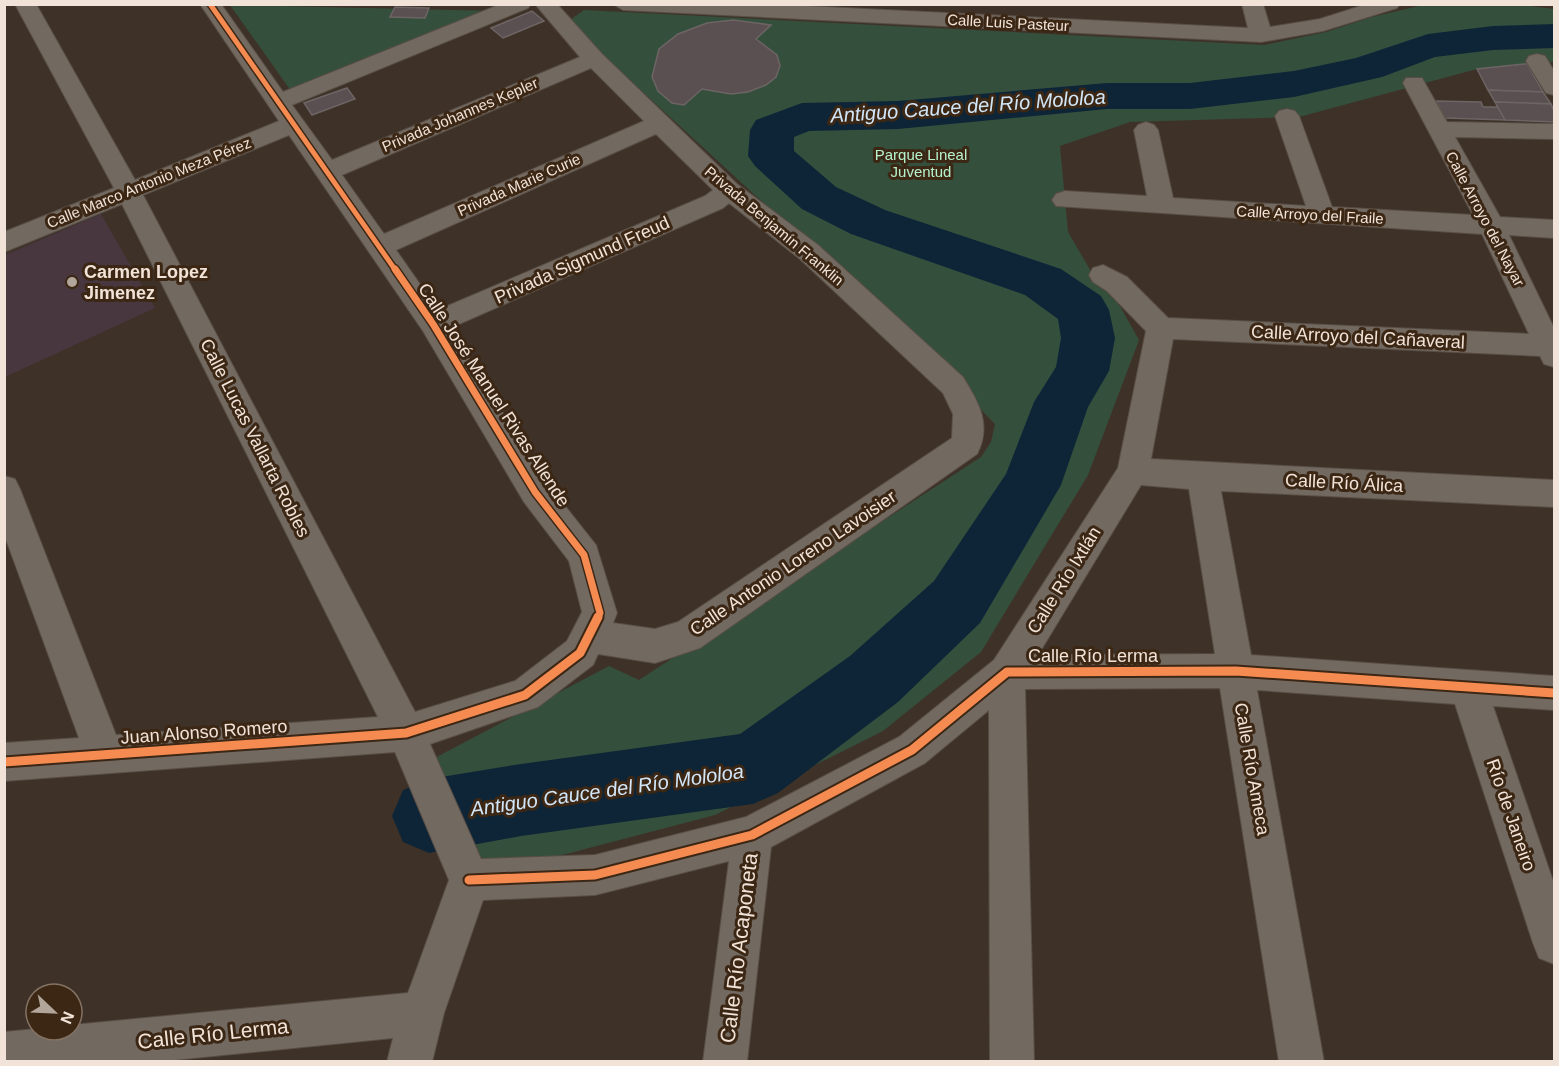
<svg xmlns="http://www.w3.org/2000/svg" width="1559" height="1066" font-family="Helvetica,sans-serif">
<rect width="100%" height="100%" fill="#3e3228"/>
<polygon fill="#48373f" points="101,214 155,308 5,377 5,255"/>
<g fill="#354f3d">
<polygon points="1514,4 1554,9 1554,62 1477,69 1299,117 1130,122 1060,146 1068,232 1096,280 1112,292 1139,340 1088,475 981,652 883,731 715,815 478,877 431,760 609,666 639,680 981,457 991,442 995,424 906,334 571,26 570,20 584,10 1264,45 1326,32 1372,17 1423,5"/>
<polygon points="230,5 499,11 291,91"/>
</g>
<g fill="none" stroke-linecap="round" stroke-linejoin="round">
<polygon fill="#0d2537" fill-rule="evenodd" points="1554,24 1554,48 1493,50 1435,57 1382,77 1294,97 1190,109 1107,109 898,129 809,131 794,137 794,151 836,187 885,210 1061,269 1101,296 1109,310 1115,338 1109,371 1088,407 1061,485 980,623 898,702 778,793 753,804 521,836 429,853 403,842 392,816 403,790 429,779 521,764 740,734 850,656 934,581 1006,474 1034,402 1056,367 1061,338 1058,319 1025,295 851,234 802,209 755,166 748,156 750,130 756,120 802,103 898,101 1107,83 1190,83 1294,71 1356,58 1428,34 1493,26"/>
</g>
<g fill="#5a5051" stroke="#6d6464" stroke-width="1.5">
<polygon points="395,7 429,8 425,18 390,17"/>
<polygon points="532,11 544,21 503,38 491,28"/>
<polygon points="733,20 771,25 756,39 777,55 780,66 776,77 766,85 748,92 731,94 702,89 684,105 672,103 658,91 652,77 659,49 678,34 707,23"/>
<polygon points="1524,64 1527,64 1543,92 1488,90 1477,69"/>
<polygon points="347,88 355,99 312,115 304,103"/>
<polygon points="1488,90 1543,92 1551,104 1495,102"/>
<polygon points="1436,101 1481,102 1483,107 1498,107 1505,120 1445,118"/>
<polygon points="1495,102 1551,104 1554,111 1554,122 1505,120"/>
</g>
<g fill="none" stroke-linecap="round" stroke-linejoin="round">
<defs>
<g id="minor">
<path d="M15 4H36L135 180 279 121 200 4H221L283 92 501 4H531L528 8 292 105 332 160 580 57 535 4H557L602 54 737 184 818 245 963 377C979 403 992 425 977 454L700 648 655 663 598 654 593 665 538 707 430 744 481 859 595 855 746 817 899 737 994 660 1118 468 1146 331 1107 291 1093 282 1089 275 1093 268 1103 265 1127 277 1168 318 1529 334 1482 234 1056 206 1052 200 1056 194 1065 191 1147 196 1134 130 1138 125 1146 122 1154 125 1158 130 1173 198 1306 206 1275 116 1279 111 1287 109 1295 111 1299 116 1332 207 1473 215 1403 83 1406 78H1422L1447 122 1554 124V139L1455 137 1500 217 1554 220V238L1509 235 1554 328V367L1544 364 1540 356 1173 339 1151 459 1554 480V507L1221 491 1251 655 1554 676V710L1493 706 1554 884V964L1539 958 1533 943 1455 704 1257 690 1324 1062H1279L1220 688 1025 689 1034 1062H990L989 710 925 763 771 847 747 1062H703L729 861 595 895 483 900 444 1013 432 1062H387L393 1038 154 1062H4V1032L36 1029 72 1030V1025L408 993 449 880 395 752 4 781V743L79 738 4 534V476L15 479 20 489 116 735 378 717 122 204 4 252V232L114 188ZM591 68 644 121 384 234 342 175ZM656 134 713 190 705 196 438 310 396 250ZM289 135 423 331 524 502 569 561 582 612 567 641 515 681 415 712 143 195ZM729 203 800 259 943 393 953 414 952 438 678 622 655 629 613 623 617 613 596 545 546 482 450 328 723 208ZM1141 485 1189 489 1215 654 1038 655Z"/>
<polygon points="613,4 765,4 1248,28 1242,4 1263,4 1270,27 1320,19 1367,4 1400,4 1397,8 1323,31 1261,42 623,10"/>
<polygon points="1537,54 1545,56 1554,71 1554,95 1546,93 1526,61 1529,56"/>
</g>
</defs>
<use href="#minor" stroke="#594e45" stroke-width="2"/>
<use href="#minor" fill="#726961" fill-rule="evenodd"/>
<defs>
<polyline id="cycleway-far2" points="210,4 396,271"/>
<polyline id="cycleway-far1" points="395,269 433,324 535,492 584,555 600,613 597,619"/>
<g id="cycleway">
<polyline points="4,762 406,733 525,695 580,653 598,617"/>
<polyline points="469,880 595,875 752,835 912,750 1007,672 1236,671 1554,693"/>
</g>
</defs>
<use href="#cycleway-far2" stroke="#3c2715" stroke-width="8"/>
<use href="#cycleway-far1" stroke="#3c2715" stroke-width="10"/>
<use href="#cycleway" stroke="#3c2715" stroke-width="13"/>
<use href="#cycleway-far2" stroke="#f68b52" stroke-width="5"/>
<use href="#cycleway-far1" stroke="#f68b52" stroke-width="7"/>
<use href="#cycleway" stroke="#f68b52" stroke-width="9"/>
</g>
<circle fill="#b2a59a" stroke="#3c2715" stroke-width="2" cx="72" cy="282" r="6"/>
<g text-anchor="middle" stroke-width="6" stroke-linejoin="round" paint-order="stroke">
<g font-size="15" fill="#f1e3d7" stroke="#3c2715">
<text transform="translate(1008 23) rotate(3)" y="5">Calle Luis Pasteur</text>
<text transform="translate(460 115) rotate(-23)" y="5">Privada Johannes Kepler</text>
<text transform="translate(149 183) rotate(-22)" y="5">Calle Marco Antonio Meza Pérez</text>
<text transform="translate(519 185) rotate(-24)" y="5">Privada Marie Curie</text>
<text transform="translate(1310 215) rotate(3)" y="5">Calle Arroyo del Fraile</text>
<text transform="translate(1485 219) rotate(62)" y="5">Calle Arroyo del Nayar</text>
<text transform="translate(774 226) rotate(40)" y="5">Privada Benjamín Franklin</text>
</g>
<g font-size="15" fill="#b5f2cb" stroke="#3c2715">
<text x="921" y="160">Parque Lineal<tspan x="921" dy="17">Juventud</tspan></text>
</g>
<g font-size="18" fill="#f1e3d7" stroke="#3c2715">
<text transform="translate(582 260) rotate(-24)" y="6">Privada Sigmund Freud</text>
<text transform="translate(1358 337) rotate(3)" y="6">Calle Arroyo del Cañaveral</text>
<text transform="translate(494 395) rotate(57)" y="6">Calle José Manuel Rivas Allende</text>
<text transform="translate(255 438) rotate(63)" y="6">Calle Lucas Vallarta Robles</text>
<text transform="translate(1344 483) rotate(3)" y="6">Calle Río Álica</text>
<text transform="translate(793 563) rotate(-34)" y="6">Calle Antonio Loreno Lavoisier</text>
<text transform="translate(1064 580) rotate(-58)" y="6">Calle Río Ixtlán</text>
<text x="1093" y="662">Calle Río Lerma</text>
<text transform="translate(204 732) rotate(-4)" y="6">Juan Alonso Romero</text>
<text transform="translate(1252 769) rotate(80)" y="6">Calle Río Ameca</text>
<text transform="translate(1511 815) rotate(71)" y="6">Río de Janeiro</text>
</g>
<g font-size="18" font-weight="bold" fill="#f1e3d7" stroke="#3c2715" text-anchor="start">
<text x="84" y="278">Carmen Lopez<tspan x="84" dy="21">Jimenez</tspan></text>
</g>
<g font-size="20" font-style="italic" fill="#d1e6f8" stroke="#3c2715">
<text transform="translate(968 106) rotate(-4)" y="7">Antiguo Cauce del Río Mololoa</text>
<text transform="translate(607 790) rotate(-8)" y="7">Antiguo Cauce del Río Mololoa</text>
</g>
<g font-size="21" fill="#f1e3d7" stroke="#3c2715">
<text transform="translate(739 948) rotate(-83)" y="7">Calle Río Acaponeta</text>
<text transform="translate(213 1034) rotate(-6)" y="7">Calle Río Lerma</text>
</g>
</g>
<rect width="1559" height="1066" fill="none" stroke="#f1e3d7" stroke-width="12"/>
<g transform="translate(54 1012) rotate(113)"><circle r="28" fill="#3c2715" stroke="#847263" stroke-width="1.5"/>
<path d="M0-4.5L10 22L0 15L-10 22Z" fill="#b2a59a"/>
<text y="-9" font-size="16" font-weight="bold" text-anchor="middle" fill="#f1e3d7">N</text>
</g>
</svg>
